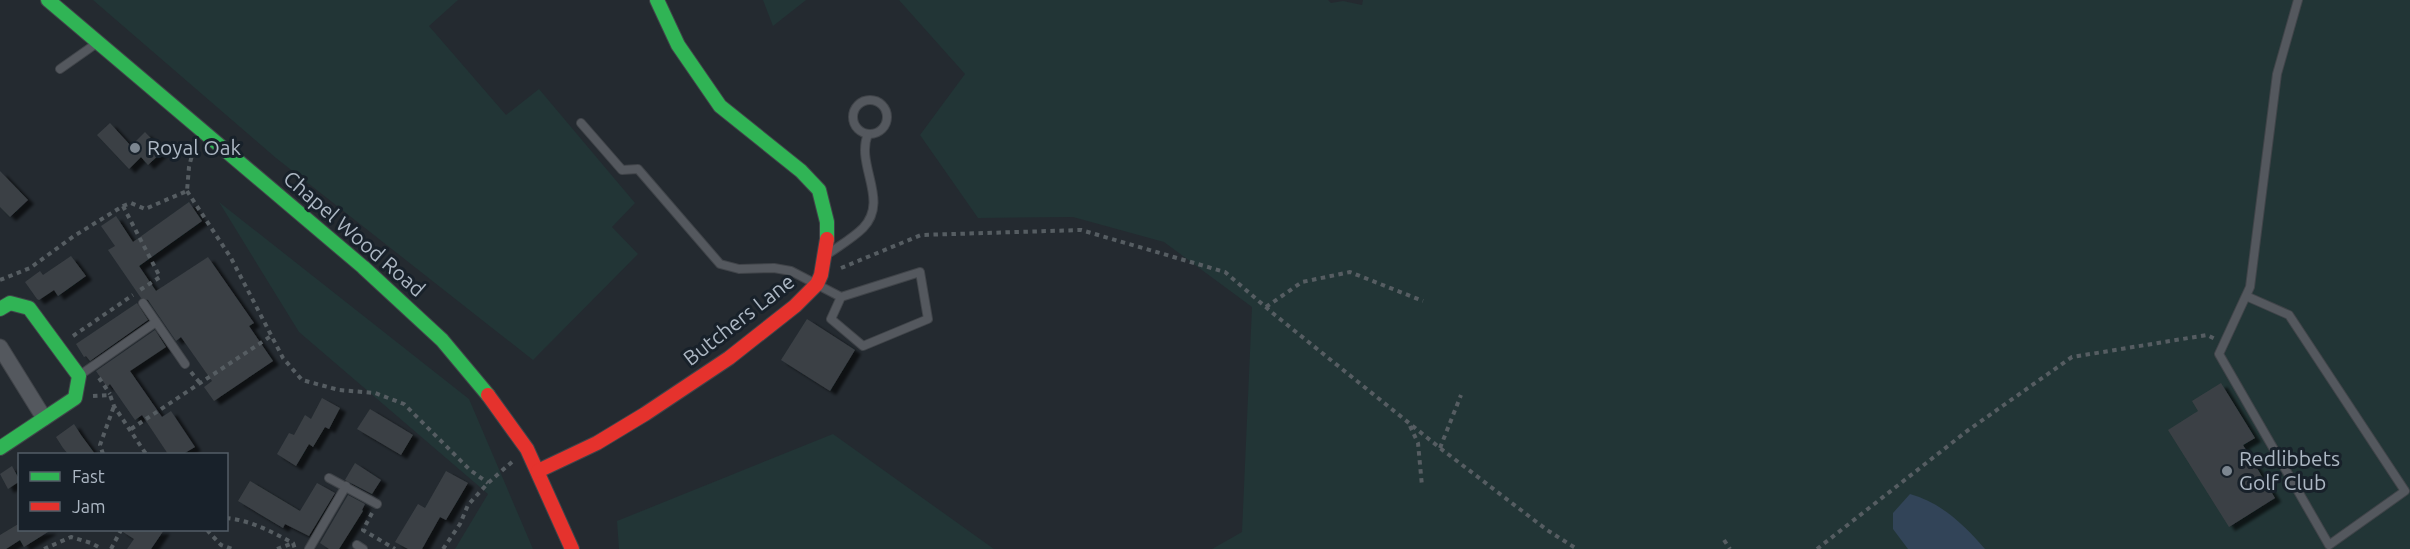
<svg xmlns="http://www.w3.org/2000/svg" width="2410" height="549" font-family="Ubuntu,sans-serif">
<defs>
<filter id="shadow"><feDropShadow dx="6" dy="4" stdDeviation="1.5" flood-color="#0009"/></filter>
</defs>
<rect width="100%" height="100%" fill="#242a30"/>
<g fill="#223536">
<polygon points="93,0 458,0 429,26 506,115 539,89 635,203 612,227 638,254 533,360 276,158"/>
<polygon points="763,0 806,0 773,26"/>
<polygon points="899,0 1328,0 1331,3 1343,1 1362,5 1363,0 2410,0 2410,549 1212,549 1242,532 1252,307 1164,242 1073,217 978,218 920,135 965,74"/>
<polygon points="219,202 469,399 533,549 455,549 488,494 299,332"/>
<polygon points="833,434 994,549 619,549 617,521"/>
</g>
<path fill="#324458" d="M1910 494C1942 503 1964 525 1985 549H1908L1893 529V513Z"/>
<g fill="#3b4045" filter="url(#shadow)">
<polygon points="110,123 131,146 145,132 163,151 148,165 141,157 129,169 97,135"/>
<polygon points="0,171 28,200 10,217 0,207"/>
<polygon points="189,202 202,221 139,266 156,291 208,257 254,323 249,326 273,361 214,401 204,387 212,381 181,337 176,341 148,300 141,298 108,250 115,246 101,226 116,216 133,242"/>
<polygon points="71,256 86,276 58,296 54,290 39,300 37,299 25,282 40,271 43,275"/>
<polygon points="137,303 148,320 90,361 86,356 84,357 76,344"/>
<polygon points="807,319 855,350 830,391 781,360"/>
<polygon points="155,330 166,347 130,371 162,417 171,411 195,447 183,454 168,454 142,415 135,420 110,384 107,387 96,371"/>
<polygon points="2221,383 2255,438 2243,445 2275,498 2229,527 2168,430 2198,411 2192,401"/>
<polygon points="322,398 340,408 329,429 325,427 313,447 309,444 296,466 277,454 289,433 294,435 305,415 311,419"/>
<polygon points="370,409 413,435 401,455 357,429"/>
<polygon points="74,424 81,435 95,454 68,454 63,448 56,437"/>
<polygon points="355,463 381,480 372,494 345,480"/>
<polygon points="12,466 20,481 8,489 0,474"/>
<polygon points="446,471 468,483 446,520 440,517 422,549 408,549 395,542 418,504 425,508"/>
<polygon points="250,481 300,511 317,483 335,493 309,536 285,524 283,528 238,501"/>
<polygon points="348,495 365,504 362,510 363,511 339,549 329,549 320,543"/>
<polygon points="20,523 20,530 51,530 24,547 20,540 6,549 0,549 0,535"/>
<polygon points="120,530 164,530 151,549 127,549 134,539"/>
</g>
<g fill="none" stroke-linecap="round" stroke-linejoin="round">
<defs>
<g id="lane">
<polyline points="60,69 97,43"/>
<circle cx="870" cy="117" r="17"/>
<polyline points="581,123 622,170 638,169 720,264 739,269 774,268 791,271 841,297 920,272 928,319 863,346 831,319 841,297"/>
<path d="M828 254C839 246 853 238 863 228 890 200 855 165 868 134"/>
<polyline points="2246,296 2289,315 2405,491 2329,545 2219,354 2250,287 2277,74 2298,0"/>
<polyline points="143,303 185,364"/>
<polyline points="80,375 156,322"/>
<polyline points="329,478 377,504"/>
<polyline points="357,545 363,549"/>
<polyline points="309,549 346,486"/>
</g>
<polyline id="street" points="0,347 44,418"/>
<g id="fast">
<polyline points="48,0 363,267 442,340 488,395"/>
<polyline points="657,0 678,45 720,106 801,171 819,190 827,222 827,239"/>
<polyline points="0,309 10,303 29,308 79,376 75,398 0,448"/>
</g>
<g id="jam">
<polyline points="488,395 527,449 572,549"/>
<polyline points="538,471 597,443 645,414 729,358 795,306 817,284 821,275 827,239"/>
</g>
</defs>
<use href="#lane" stroke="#404449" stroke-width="10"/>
<use href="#street" stroke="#404449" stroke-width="17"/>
<use href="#fast" stroke="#404449" stroke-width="16"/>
<use href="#jam" stroke="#404449" stroke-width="16"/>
<g stroke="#565d62" stroke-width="4" stroke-dasharray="4.5 4.5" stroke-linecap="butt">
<polyline points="187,191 231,258 283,358 302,380 339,390 375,393 404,404 470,470 488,483"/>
<polyline points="123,206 160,277 140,290"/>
<polyline points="841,268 921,235 1081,230 1225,272 1275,315 1440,448 1547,530 1577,549"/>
<polyline points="0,280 30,268 74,236 123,206 131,203 145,209 187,191 189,167 194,147"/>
<polyline points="1266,307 1302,282 1350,272 1423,301"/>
<polyline points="73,336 133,295"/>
<polyline points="191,372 200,383"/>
<polyline points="99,378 110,394"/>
<polyline points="93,396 110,395 114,406 146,454"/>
<polyline points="1410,426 1418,443 1422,486"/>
<polyline points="131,429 271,336"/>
<polyline points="1440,448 1461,395"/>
<polyline points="103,454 100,445 114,406"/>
<polyline points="372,513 363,530 395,549"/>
<path d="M226 518C250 520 272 532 293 543L295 549"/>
<polyline points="207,530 221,545 232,549"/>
<polyline points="1724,540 1730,549"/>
<polyline points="44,549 71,537 91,543 102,549"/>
<polyline points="111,549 121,530"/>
<polyline points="277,549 293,543"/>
<polyline points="443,549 460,524 468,505 488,483 513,461"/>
<polyline points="1817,549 1967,431 2072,357 2207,335 2215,339"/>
</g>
<use href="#lane" stroke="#54585e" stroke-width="8"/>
<use href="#street" stroke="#54585e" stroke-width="15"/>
<use href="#fast" stroke="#30b455" stroke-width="14"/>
<use href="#jam" stroke="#e5322d" stroke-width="14"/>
</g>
<g fill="#7c8690" stroke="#18212a" stroke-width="2">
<circle cx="135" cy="148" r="6"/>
<circle cx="2227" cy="471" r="6"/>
</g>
<g text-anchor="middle" stroke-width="6" stroke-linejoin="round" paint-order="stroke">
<g font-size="21" fill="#acb7c3" stroke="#18212a" text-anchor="start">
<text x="147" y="155">Royal Oak</text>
<text x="2239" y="466">Redlibbets<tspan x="2239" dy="24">Golf Club</tspan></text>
</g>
<g font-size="21" fill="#acb7c3" stroke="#18212a">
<text transform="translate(354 234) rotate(41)" y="7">Chapel Wood Road</text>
<text transform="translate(739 320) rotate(-38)" y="7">Butchers Lane</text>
</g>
</g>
<rect x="18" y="453" width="210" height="78" fill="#18212a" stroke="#535d67" stroke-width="1.5"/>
<rect x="30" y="472" width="30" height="9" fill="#30b455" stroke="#535d67" stroke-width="1.5"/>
<text x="72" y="483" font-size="18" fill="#acb7c3">Fast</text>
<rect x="30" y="502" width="30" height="9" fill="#e5322d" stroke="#535d67" stroke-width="1.5"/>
<text x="72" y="513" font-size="18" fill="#acb7c3">Jam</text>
</svg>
